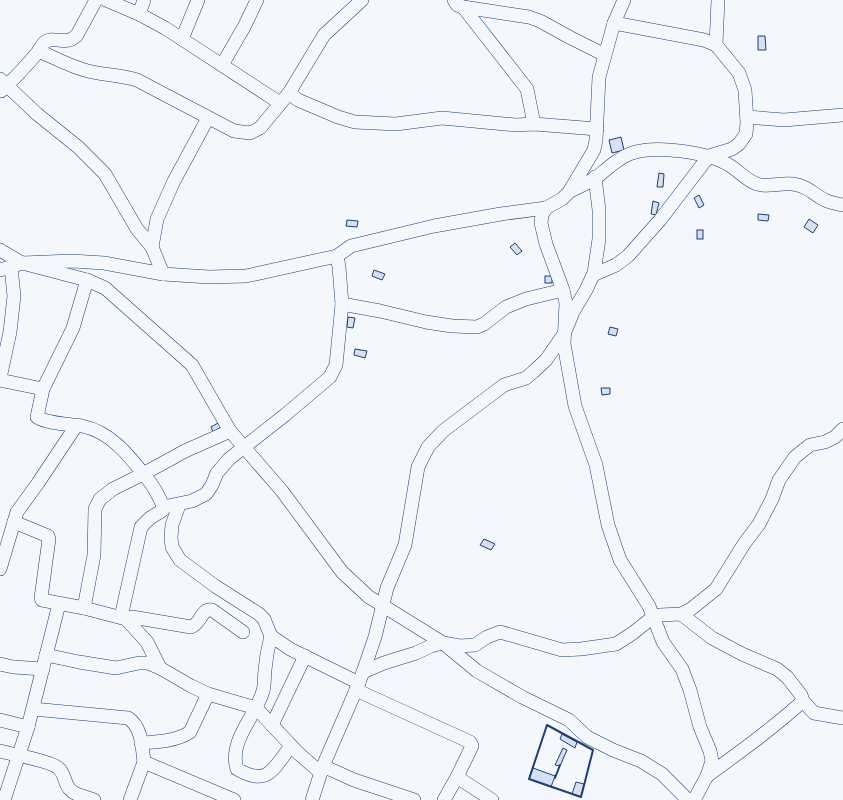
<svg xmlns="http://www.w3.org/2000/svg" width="843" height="800" font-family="'Roboto Serif',serif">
<rect width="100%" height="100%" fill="#f4f7fb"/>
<g fill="#d5e0f0" stroke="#1d3f73">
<polygon points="758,36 765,36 766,50 758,50"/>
<polygon points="621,137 624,150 612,153 609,140"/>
<polygon points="659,173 664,174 663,187 657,187"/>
<polygon points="699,195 704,205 699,208 694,198"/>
<polygon points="653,201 659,203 656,215 651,214"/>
<polygon points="758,214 769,215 768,221 758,220"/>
<polygon points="809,219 818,225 813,233 804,227"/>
<polygon points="347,220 358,221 357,227 346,226"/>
<rect x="697" y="230" width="6" height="9"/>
<polygon points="515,243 522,251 517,255 510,247"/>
<polygon points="374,270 385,274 382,280 372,276"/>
<rect x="545" y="276" width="7" height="7"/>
<polygon points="348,317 355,318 353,328 347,327"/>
<polygon points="610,327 618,329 616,336 608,334"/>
<polygon points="355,349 367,351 365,358 354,355"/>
<polygon points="601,388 610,388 610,394 602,395"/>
<polygon points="218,423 221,427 213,432 211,427"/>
<polygon points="484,539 495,544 491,550 480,545"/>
<polygon points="562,734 577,742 575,748 560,739"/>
<polygon points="563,748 567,750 560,766 555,765"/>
<polygon points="533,768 555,776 551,787 529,779"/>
<polygon points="576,782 584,784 581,797 572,794"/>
</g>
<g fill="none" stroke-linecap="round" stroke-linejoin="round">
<defs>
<g id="minor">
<polyline points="106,0 139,14 144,0"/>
<polyline points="454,0 457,5 463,7 529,17 540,21 571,38 605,55"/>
<polyline points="624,0 614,23 599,77 596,140 594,150 569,192 562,199 546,208 542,215 541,223 546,244 563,290 566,303 564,344 575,406 596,465 608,525 620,560 649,606 663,642 682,669 690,690 700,727 710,751 712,761 707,776 694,800"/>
<polyline points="463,7 527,89 534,124"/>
<polyline points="139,14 165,28 280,103"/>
<polyline points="182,39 198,0"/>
<polyline points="716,45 718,0"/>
<path d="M39 51C55 58 71 67 88 71 104 75 120 75 137 80L234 131 250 133 260 128 289 93 298 100 338 117 355 122 396 124 442 118 516 125 534 124 597 129"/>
<polyline points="222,65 244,27 257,0"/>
<polyline points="0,79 37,114 78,147 105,174 137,229 152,247"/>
<path d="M1 91C14 79 27 65 38 52 40 49 42 44 45 42 54 35 66 47 77 35L96 0"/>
<polyline points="289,93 324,35 362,0"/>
<polyline points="747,117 784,120 843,115"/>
<path d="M570 191C579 187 589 182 597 177 608 168 618 158 632 153 657 145 707 152 729 165 739 171 747 181 757 184 768 188 782 182 793 184 810 187 812 194 825 200 831 203 838 204 843 205"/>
<polyline points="0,250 22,263 87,280 105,288 192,365 230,431 282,491 342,572 369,597 443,643 477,671 522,697 569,720 587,737 613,750 641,761 662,774 688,800"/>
<polyline points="337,256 339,267 342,304 380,311 426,322 452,326 477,327 484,324 506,307 526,299 563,290"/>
<polyline points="0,270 22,263 72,261 104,263 163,274 209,277 246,276 337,256 351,246 434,226 501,214 546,208"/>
<polyline points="163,274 152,247 157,219 174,181 208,118"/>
<polyline points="593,275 616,265 628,256 660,220 709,156 732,149 739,144 746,134 747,122 745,90 739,73 716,45 704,40 614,23"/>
<path d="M87 280 73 328 43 389 37 417C48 424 69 424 82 426 112 432 131 458 149 481 153 486 164 504 163 510L150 518 141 527 121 617"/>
<polyline points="0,378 10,332 14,296 11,267"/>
<polyline points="0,380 43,389"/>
<polyline points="179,505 172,525 171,538 172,547 180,560 215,586 259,614 264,619 271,636"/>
<polyline points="163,507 192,501 206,494 212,485 217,473 229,459 285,415 330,377 336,365 342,304"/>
<polyline points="14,522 48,536 49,539 41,598 42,600 84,608 126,619 147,642 160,668"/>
<polyline points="0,569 17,512 38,483 76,426"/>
<polyline points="84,608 94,555 95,509 100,499 113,489 143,474 185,451 230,431"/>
<polyline points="681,614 712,638 742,654 777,669 787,677 801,695 803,701 814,713 843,718"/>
<path d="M126 619 132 617 191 627C201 624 201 608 212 610L243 632"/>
<polyline points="46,655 79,662 116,668 139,663 148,663 160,668 191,686 208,694 256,708 298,753 321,773"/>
<polyline points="0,664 13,667 43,669"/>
<polyline points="363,672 384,663 416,653 431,646 443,643 460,646 475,645 487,637 500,632 562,650 581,649 616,644 633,633 653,617 660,615 681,614 691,609 716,589 744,544 759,524 772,499 779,480 795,457 810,445 825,442 835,437 843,429"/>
<polyline points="356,690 470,742 472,746 457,777 444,800"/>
<path d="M33 709 128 718C142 727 142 747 144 762"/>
<polyline points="0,720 28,727"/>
<polyline points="272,725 305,656"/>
<path d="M141 743C157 742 177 741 190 732L208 694"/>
<path d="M291 746C273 769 268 787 237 769 228 741 256 716 263 691 265 684 264 677 265 670 266 658 268 647 271 636L290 649 359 683"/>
<path d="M0 751C14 755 47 760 57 767 69 775 60 790 82 796"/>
<polyline points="323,766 354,780 414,800"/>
<path d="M707 776C740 752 773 728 803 701"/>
<polyline points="457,777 492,800"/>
<polyline points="4,800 28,727 59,604"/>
<polyline points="81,800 82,796 94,800"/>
<polyline points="130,800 144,762 234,800"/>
<polyline points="312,800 323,766 356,690 363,672 375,637 387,588 405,545 418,467 428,447 443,431 504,385 526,378 533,372 546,360 564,334 573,312 586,290 594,273 599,239 599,210 595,177"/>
</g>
</defs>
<use href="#minor" stroke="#1d3f73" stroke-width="14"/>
<use href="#minor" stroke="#f4f7fb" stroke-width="13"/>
<g stroke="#1d3f73" stroke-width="2">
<polygon points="547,725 593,750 581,797 529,779"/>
<polyline points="555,778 560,765"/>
</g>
</g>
</svg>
